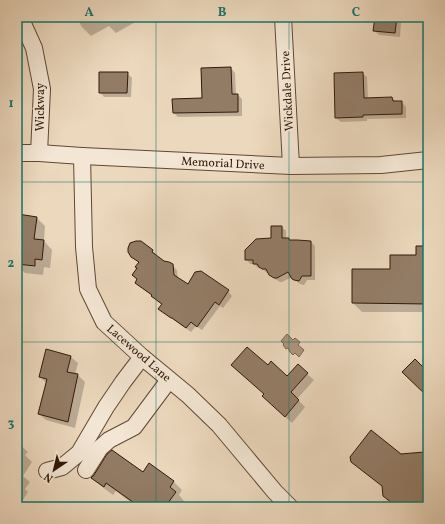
<svg xmlns="http://www.w3.org/2000/svg" width="445" height="524" font-family="Vollkorn,serif">
<rect width="100%" height="100%" fill="#ecd8bd"/>
<filter id="stains"><feTurbulence type="fractalNoise" baseFrequency=".005" numOctaves="4"/><feColorMatrix values="0 0 0 0 .2 0 0 0 0 .09 0 0 0 0 .02 0 0 0 .5 -.17"/></filter>
<radialGradient id="worn" r=".72"><stop offset=".6" stop-color="#630" stop-opacity="0"/><stop offset="1" stop-color="#630" stop-opacity=".3"/></radialGradient>
<polygon fill="#ad977f" stroke="#7c644f" points="287,334 293,340 295,338 300,342 298,345 304,350 299,357 295,353 293,355 290,352 288,348 286,349 283,345 284,344 281,341"/>
<g fill="#0003">
<polygon points="76,17 144,17 116,33 109,26 91,36 82,27"/>
<polygon points="376,17 397,17 401,22 400,37 379,35 375,31"/>
<polygon points="231,68 235,73 236,95 238,95 242,99 242,116 178,117 174,113 203,99"/>
<polygon points="127,73 132,78 131,97 104,97 100,92"/>
<polygon points="362,73 367,77 368,99 392,98 396,102 402,102 406,107 406,118 367,119 367,121 341,122 336,118"/>
<polygon points="37,218 45,226 44,241 52,250 50,268 44,267 43,275 25,273 17,265 17,219"/>
<polygon points="282,227 286,231 286,239 289,239 290,241 311,242 315,246 315,280 307,280 304,285 300,284 292,277 282,282 280,282 275,279 269,273 267,273 261,268 258,268 254,264 250,264 246,259 272,239"/>
<polygon points="428,247 428,312 362,312 353,303 391,270 417,256"/>
<polygon points="152,251 157,255 156,256 163,262 172,265 177,270 178,279 188,286 228,291 232,296 223,308 220,306 202,330 196,326 191,332 164,313 162,305 157,301 152,296 153,296 140,287 136,283 138,280 133,275 138,268 139,263 132,256"/>
<polygon points="71,357 78,363 75,375 78,375 85,382 75,428 46,420 39,414 47,384 40,377"/>
<polygon points="268,367 288,377 307,374 314,380 297,399 305,407 292,423 270,403 265,394"/>
<polygon points="17,442 28,452 25,455 32,462 23,476 30,482 25,489 28,492 21,503 24,507 17,507"/>
<polygon points="143,473 173,481 182,490 179,495 184,501 180,507 137,507 116,491 113,495 101,486 93,478"/>
</g>
<g fill="#937c66" stroke="#321808">
<polygon points="375,17 397,17 395,33 373,31"/>
<polygon points="231,67 232,94 238,94 238,112 173,113 172,99 202,98 201,68"/>
<polygon points="99,72 128,72 127,93 99,93"/>
<polygon points="363,72 364,98 392,97 393,101 402,101 402,114 363,115 363,117 335,118 334,73"/>
<polygon points="18,214 37,217 34,239 44,240 42,260 35,259 35,266 17,264 17,223"/>
<polygon points="271,226 282,226 282,238 289,238 289,240 297,240 311,241 311,276 302,276 299,281 294,280 292,279 288,272 277,278 274,278 269,275 266,269 262,269 259,267 257,264 253,264 253,260 245,260 245,250 256,239 271,238"/>
<polygon points="136,241 141,241 153,250 152,252 164,261 169,262 173,264 174,275 188,284 195,272 201,271 229,290 219,305 215,302 197,327 191,322 186,328 172,318 171,318 158,309 162,304 151,296 152,295 135,283 137,279 132,275 137,268 135,267 139,262 131,257 128,252 128,248 130,243"/>
<polygon points="416,246 428,246 428,304 352,303 352,269 390,269 390,255 416,255"/>
<polygon points="247,347 268,365 271,361 287,376 298,364 308,373 291,392 299,400 285,417 262,396 264,394 231,365"/>
<polygon points="46,349 71,356 67,372 78,374 68,422 38,414 47,379 39,377"/>
<polygon points="415,359 428,372 428,397 402,372"/>
<polygon points="371,430 401,454 424,452 428,456 428,507 397,507 383,496 382,486 351,462 350,457"/>
<polygon points="112,450 143,472 149,463 174,481 170,487 176,492 165,507 140,507 106,483 104,487 91,478 94,475 107,454"/>
</g>
<g fill="none" stroke-linecap="round" stroke-linejoin="round">
<defs>
<g id="minor">
<polyline points="20,17 34,48 42,89 39,153"/>
<polyline points="283,17 291,166"/>
<polyline points="17,153 39,153 82,156 291,166 381,165 428,160"/>
<polyline points="82,156 84,247 88,289 104,322 142,357 188,395 219,425 275,492 290,507"/>
<polyline points="86,470 100,448 109,440 134,427 169,380"/>
<polyline points="47,471 62,467 79,453 106,407 123,382 142,357"/>
</g>
</defs>
<use href="#minor" stroke="#604835" stroke-width="18"/>
<use href="#minor" stroke="#f3e6d4" stroke-width="16"/>
</g>
<path fill="none" stroke="#0f766e" stroke-width="1" stroke-opacity="0.55" d="M156 17V507M289 17V507M17 182H428M17 342H428"/>
<g text-anchor="middle" stroke-width="4" stroke-linejoin="round" paint-order="stroke">
<g font-size="12" fill="#321808" stroke="#f3e6d4">
<text transform="translate(287 91) rotate(-93)" y="4">Wickdale Drive</text>
<text transform="translate(40 107) rotate(-90)" y="4">Wickway</text>
<text transform="translate(223 163) rotate(3)" y="4">Memorial Drive</text>
<text transform="translate(139 353) rotate(41)" y="4">Lacewood Lane</text>
</g>
</g>
<rect width="445" height="524" fill="none" stroke="#ecd8bd" stroke-width="44"/>
<g transform="translate(54 470) rotate(215)" stroke="#f3e6d4" stroke-width="3" paint-order="stroke">
<path d="M0-3L7 15L0 10L-7 15Z" fill="#321808"/>
<text y="-6" font-size="11" font-weight="bold" text-anchor="middle" fill="#321808">N</text>
</g>
<rect x="22" y="22" width="401" height="480" fill="none" stroke="#0f766e" stroke-width="1.5"/>
<g font-size="13" text-anchor="middle" font-weight="bold" fill="#0f766e">
<text x="89" y="16">A</text>
<text x="222" y="16">B</text>
<text x="356" y="16">C</text>
<text x="11" y="107">1</text>
<text x="11" y="267">2</text>
<text x="11" y="427">3</text>
</g>
<rect width="100%" height="100%" filter="url(#stains)"/>
<rect width="100%" height="100%" fill="url(#worn)"/>
</svg>
